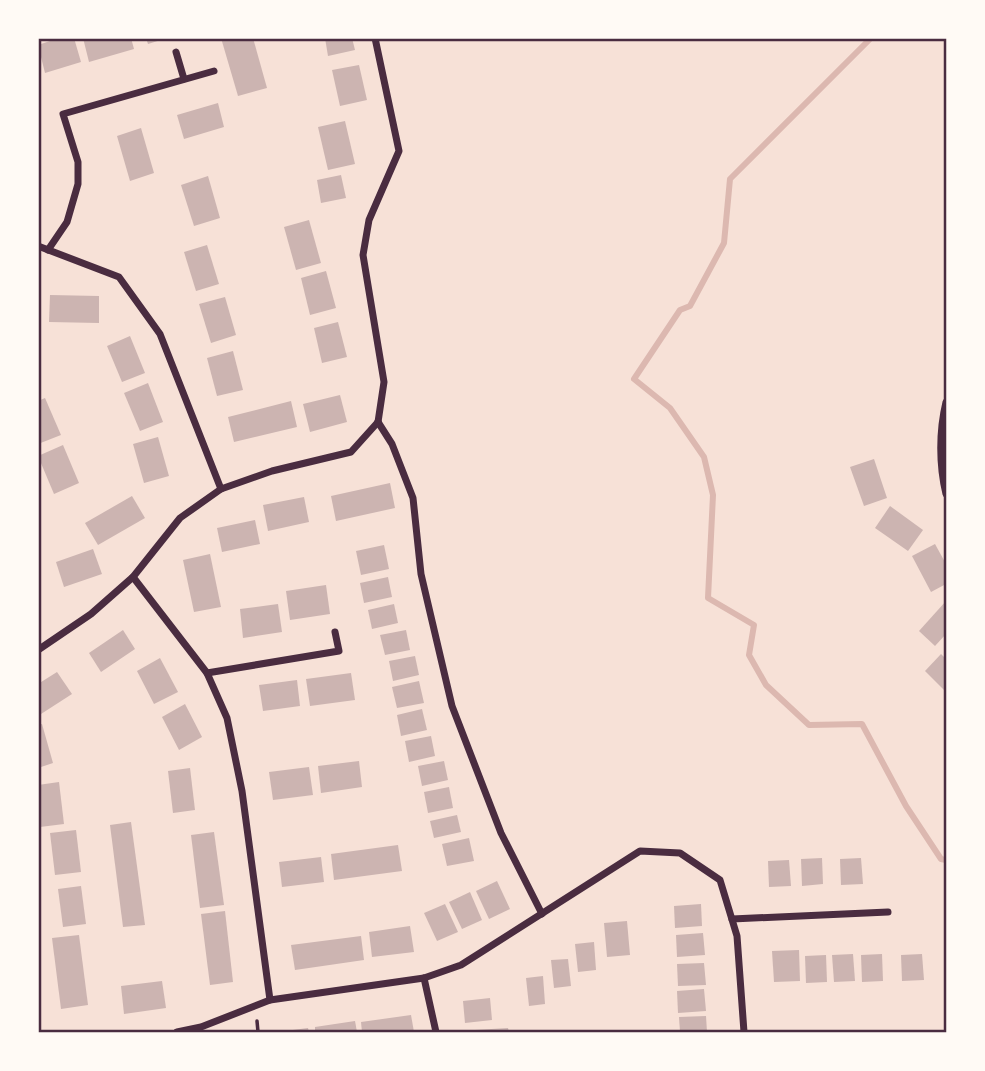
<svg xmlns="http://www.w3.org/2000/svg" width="985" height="1071" font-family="'Alegreya Sans',sans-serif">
<rect width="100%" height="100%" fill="#f7e1d7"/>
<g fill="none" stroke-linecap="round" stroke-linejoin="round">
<polyline stroke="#dcb8b0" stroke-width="6" points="871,38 730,179 724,243 690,306 680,310 634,379 670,408 704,457 713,495 708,598 754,625 749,655 766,685 809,725 862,724 906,806 941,859 946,860"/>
</g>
<g fill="#ccb4b1">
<polygon points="59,38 74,38 81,62 45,73 38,45"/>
<polygon points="83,38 131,38 134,49 89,62"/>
<polygon points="146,38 164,38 164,39 148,44"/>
<polygon points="221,38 253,38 267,88 238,96"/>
<polygon points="325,38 352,38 355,50 328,56"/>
<polygon points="359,65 367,100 340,106 332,70"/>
<polygon points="218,103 224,127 184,139 177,115"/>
<polygon points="345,121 355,164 328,170 318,127"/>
<polygon points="141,128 154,173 130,181 117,136"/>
<polygon points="341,175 346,198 321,203 317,180"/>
<polygon points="208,176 220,218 194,226 181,185"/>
<polygon points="309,220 321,263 296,270 284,227"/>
<polygon points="207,245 219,284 196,291 184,252"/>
<polygon points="326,271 336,308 310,315 301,278"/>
<polygon points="50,295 99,296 99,323 49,322"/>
<polygon points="225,297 236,335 211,343 199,304"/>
<polygon points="338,322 347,357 322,363 314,328"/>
<polygon points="130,336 145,373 122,382 107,346"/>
<polygon points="233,351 243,390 217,396 207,358"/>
<polygon points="148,383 163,422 140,431 124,393"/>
<polygon points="340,395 347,422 310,432 303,404"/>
<polygon points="45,398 61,435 38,444 38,401"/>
<polygon points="291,401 297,427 234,442 228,417"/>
<polygon points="158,437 169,476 144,483 133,444"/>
<polygon points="63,445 79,483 54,494 38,456"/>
<polygon points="874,459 887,498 864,506 850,467"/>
<polygon points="390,483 395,508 336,521 331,496"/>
<polygon points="132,496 145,518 98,545 85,523"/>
<polygon points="304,497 309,522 268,531 263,505"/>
<polygon points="890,506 923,530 908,551 875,528"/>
<polygon points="255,520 260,544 222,552 217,528"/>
<polygon points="935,544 946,564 946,584 931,592 912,556"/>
<polygon points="384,545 389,569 361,575 356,551"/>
<polygon points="93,549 102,574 64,587 56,562"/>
<polygon points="210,554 221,607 194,612 183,560"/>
<polygon points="388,577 392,597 364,603 360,583"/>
<polygon points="326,585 330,614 290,620 286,591"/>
<polygon points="946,601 946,634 935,646 919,631"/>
<polygon points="278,604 282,632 243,638 240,609"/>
<polygon points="394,604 398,623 372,629 368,610"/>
<polygon points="123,630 135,649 101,672 89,653"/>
<polygon points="406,630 410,650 385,655 380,635"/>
<polygon points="941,654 946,659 946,692 925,671"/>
<polygon points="415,656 419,675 393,681 389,661"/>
<polygon points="160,658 178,692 154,704 137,671"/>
<polygon points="57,672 72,694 41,714 38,710 38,684"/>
<polygon points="351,673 355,700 310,706 306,679"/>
<polygon points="297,680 300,706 263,711 259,685"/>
<polygon points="419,681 424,703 397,708 392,687"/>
<polygon points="185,704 202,737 179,750 162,717"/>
<polygon points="422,709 427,730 401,736 397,715"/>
<polygon points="42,724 53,763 38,768 38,725"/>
<polygon points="431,736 435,756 409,762 405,741"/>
<polygon points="359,761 362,787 321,793 318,766"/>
<polygon points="444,761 448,780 422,786 418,766"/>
<polygon points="309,767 313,795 273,800 269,772"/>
<polygon points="190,768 195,810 173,813 168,771"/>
<polygon points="59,782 64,824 40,827 38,785"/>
<polygon points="449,787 453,808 428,813 424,792"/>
<polygon points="457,815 461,832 434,838 430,821"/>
<polygon points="131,822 145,925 123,927 110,825"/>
<polygon points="76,830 81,872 55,875 50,833"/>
<polygon points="214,832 224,905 200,908 191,835"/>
<polygon points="469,838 474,861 447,866 442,844"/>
<polygon points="398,845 402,871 334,880 331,854"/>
<polygon points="321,857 324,882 282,887 279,862"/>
<polygon points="822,858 823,884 802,886 801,859"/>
<polygon points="861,858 863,884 841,885 840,859"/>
<polygon points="789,860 791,886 769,887 768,861"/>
<polygon points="497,881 510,909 489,919 476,891"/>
<polygon points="81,886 86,924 63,927 58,889"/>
<polygon points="470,892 482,920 462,929 449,902"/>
<polygon points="445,904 458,932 437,941 424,913"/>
<polygon points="701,904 702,926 675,928 674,906"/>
<polygon points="225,911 233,982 210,985 201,914"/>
<polygon points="627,921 630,955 607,957 604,923"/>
<polygon points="410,926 414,952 372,957 369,932"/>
<polygon points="703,933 705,955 677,957 676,935"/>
<polygon points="79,935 88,1005 61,1009 52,938"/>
<polygon points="361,936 364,960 295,970 291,945"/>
<polygon points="594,942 596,970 578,972 575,944"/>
<polygon points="799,950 800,981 774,982 772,951"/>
<polygon points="853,954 855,981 834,982 832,955"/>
<polygon points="882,954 883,981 862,982 861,955"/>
<polygon points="922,954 924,980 902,981 901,955"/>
<polygon points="826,955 827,982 806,983 805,956"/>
<polygon points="568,959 571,986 554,988 551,960"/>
<polygon points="704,963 706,985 678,986 677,964"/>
<polygon points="543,976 545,1004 529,1006 526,978"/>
<polygon points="162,981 166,1008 124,1014 121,986"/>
<polygon points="704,989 706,1011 678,1013 677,991"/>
<polygon points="490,998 492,1020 465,1023 463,1001"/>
<polygon points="411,1015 414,1032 362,1032 361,1022"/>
<polygon points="706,1016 707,1032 680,1032 679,1017"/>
<polygon points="355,1021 357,1032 315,1032 315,1027"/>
<polygon points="308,1028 309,1032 285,1032 285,1031"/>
<polygon points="508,1028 509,1032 475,1032 475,1030"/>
</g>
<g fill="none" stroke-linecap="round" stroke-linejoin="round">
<polyline stroke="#4a2c40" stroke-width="3.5" points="257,1021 258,1032"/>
<g stroke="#4a2c40" stroke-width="7">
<polyline points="375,38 399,151 369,220 363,255 384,382 378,422"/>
<polyline points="176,52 184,79"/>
<polyline points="38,246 119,277 160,334 221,489"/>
<polyline points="48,250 67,222 78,184 78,162 63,114 214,71"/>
<path d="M946 402C939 431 939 465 946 494"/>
<polyline points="378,422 392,444 413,498 421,574 452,706 501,833 542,914"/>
<polyline points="133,577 207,673 227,718 242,791 270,1000"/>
<polyline points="38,650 91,614 133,577 180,518 221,489 272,471 351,452 378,422"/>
<polyline points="207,673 339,651 335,632"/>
<polyline points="732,919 888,912"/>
<polyline points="424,978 436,1032"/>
<polyline points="177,1032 201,1027 270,1000 424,978 461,965 640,851 680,853 720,880 737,936 744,1032"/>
</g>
</g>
<rect width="985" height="1071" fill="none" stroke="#fffaf5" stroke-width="80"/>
<rect x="40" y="40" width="905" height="991" fill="none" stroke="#4a2c40" stroke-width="2.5"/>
</svg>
